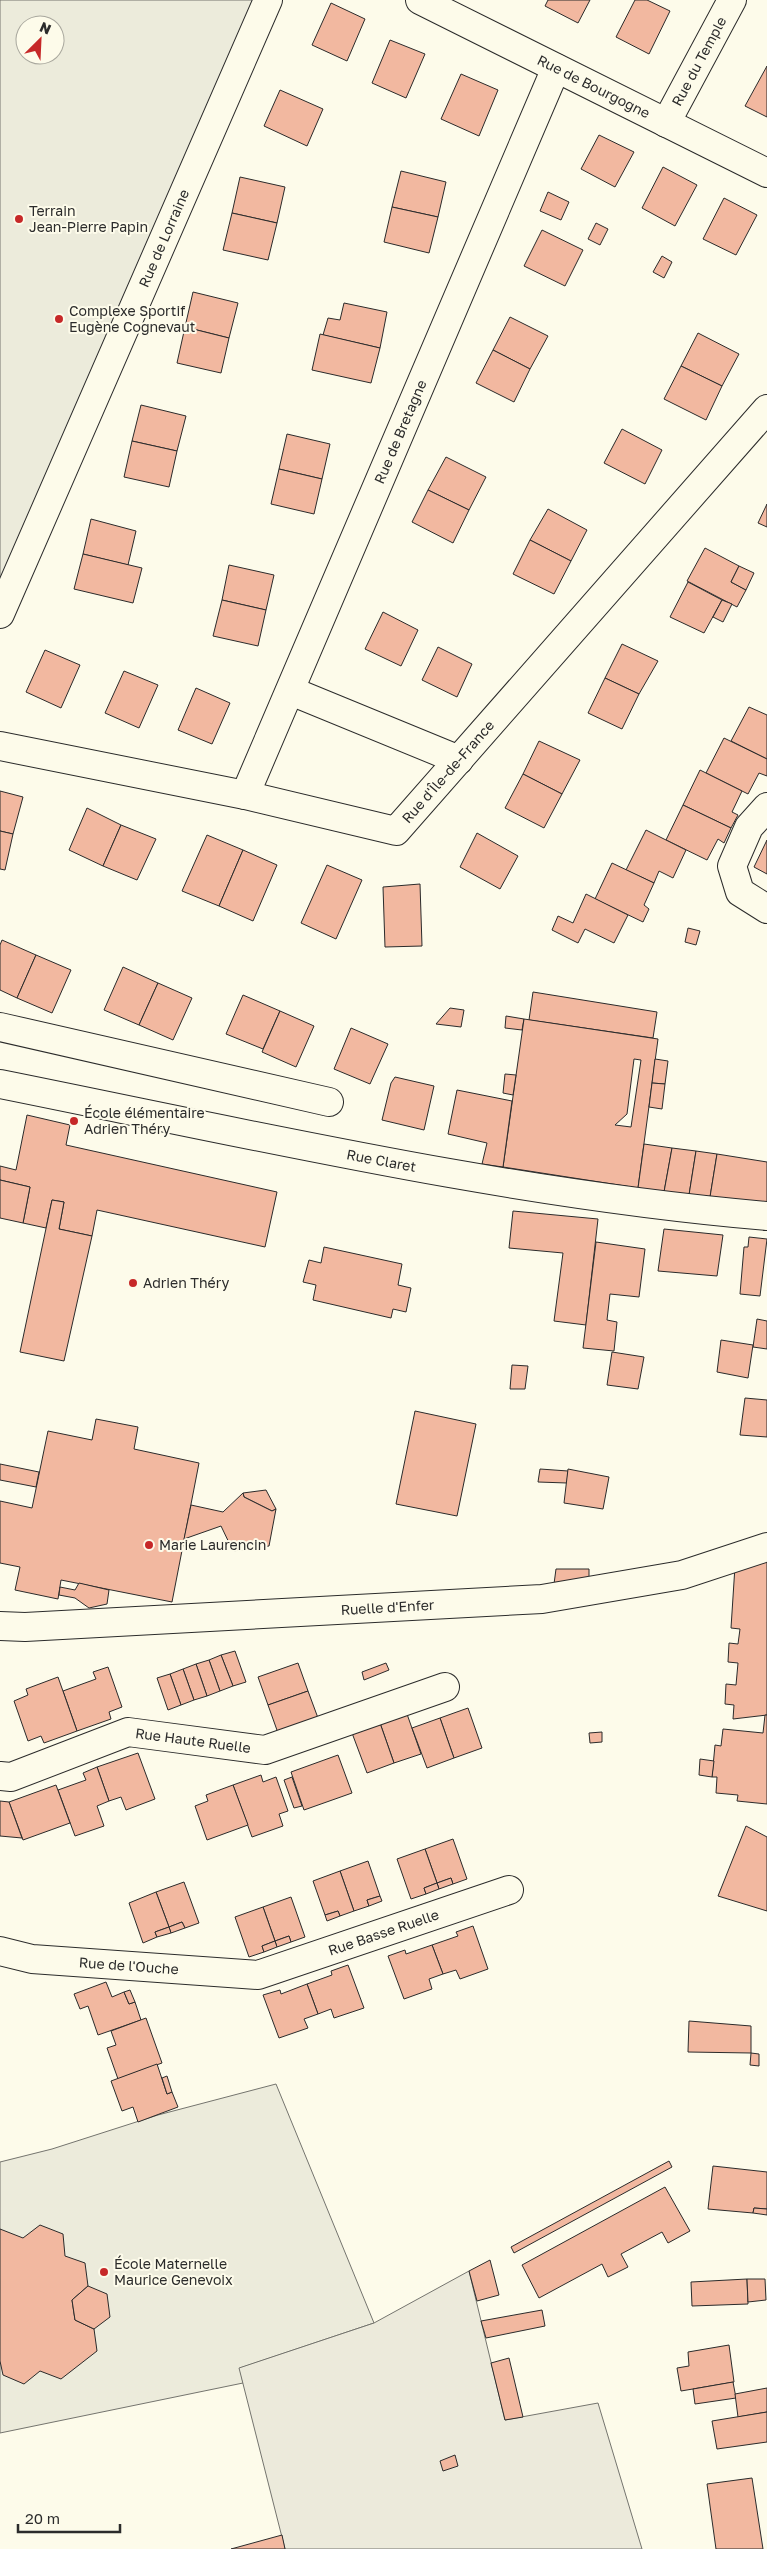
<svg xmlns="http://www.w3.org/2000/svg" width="767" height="2549" font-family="'Golos Text',sans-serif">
<rect width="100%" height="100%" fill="#fdfbea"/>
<g fill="#ecebdb" stroke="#74746e" fill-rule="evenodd">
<path d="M0 0H259L0 583ZM25 25H55V55H25Z"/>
<polygon points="276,2084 374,2323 240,2368 243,2383 0,2433 0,2162 52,2149 158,2115"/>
</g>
<polygon fill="#eceadb" stroke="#74746e" points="469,2271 505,2420 598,2403 642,2549 285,2549 239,2368 374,2323"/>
<g fill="#f2b8a0" stroke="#2b2b2b" fill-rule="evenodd">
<polygon points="548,0 590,0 578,23 545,6"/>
<polygon points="635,0 647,0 670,11 649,54 616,37"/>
<polygon points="331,3 365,19 347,61 312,45"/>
<polygon points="390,40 425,54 406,98 372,83"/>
<polygon points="767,66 767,117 745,106"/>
<polygon points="461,74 498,90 479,136 441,119"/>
<polygon points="280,90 323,109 307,146 264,126"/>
<polygon points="599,135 634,152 615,187 581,169"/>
<polygon points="663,167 697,185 675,226 642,208"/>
<polygon points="401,171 446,182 438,217 392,207"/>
<polygon points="240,177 285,187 277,223 232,213"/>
<polygon points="548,192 569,202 561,220 540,211"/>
<polygon points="724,198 757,215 736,255 703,239"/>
<polygon points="392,207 438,217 429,253 384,242"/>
<polygon points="232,213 277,223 268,260 223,250"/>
<polygon points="596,223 608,229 600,245 588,239"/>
<polygon points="542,230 583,250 565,286 524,266"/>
<polygon points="662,256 672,262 664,278 653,272"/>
<polygon points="193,292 238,303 229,338 185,327"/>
<polygon points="344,303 387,312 380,348 323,335 328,318 340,320"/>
<polygon points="510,317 548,336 530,369 493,350"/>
<polygon points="185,327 229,338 221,373 177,363"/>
<polygon points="698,333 739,354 722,386 681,366"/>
<polygon points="320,334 380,348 371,383 312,370"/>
<polygon points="493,350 530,369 514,402 476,383"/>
<polygon points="681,366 722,386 706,420 664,399"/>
<polygon points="141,405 186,416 177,451 132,441"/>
<polygon points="622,429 662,450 645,484 604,463"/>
<polygon points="287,434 330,444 322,479 279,469"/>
<polygon points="132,441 177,451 169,487 124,477"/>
<polygon points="446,457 486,477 469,510 428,490"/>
<polygon points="279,469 322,479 314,514 271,504"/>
<polygon points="428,490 469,510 453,543 412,522"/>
<polygon points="767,504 767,527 758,523"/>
<polygon points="548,509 587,530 571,561 530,540"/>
<polygon points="91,519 136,531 128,565 83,554"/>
<polygon points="530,540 571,561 554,594 513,574"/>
<polygon points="705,548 739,566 731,582 746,590 737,607 687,581"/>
<polygon points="83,554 142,568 133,603 74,589"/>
<polygon points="229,565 274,575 266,610 222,600"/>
<polygon points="739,566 754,573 746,590 731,582"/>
<polygon points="688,582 722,600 704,633 670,617"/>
<polygon points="222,600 266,610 258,646 213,636"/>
<polygon points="722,600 732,604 723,622 713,617"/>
<polygon points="383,612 418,630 401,666 365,649"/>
<polygon points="622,644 658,661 639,694 605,678"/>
<polygon points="438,647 472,664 457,697 422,680"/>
<polygon points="45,650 80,665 61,708 26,692"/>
<polygon points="124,671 158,685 139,728 105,713"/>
<polygon points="605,678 639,694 622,729 588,713"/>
<polygon points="196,688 230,703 212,744 178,730"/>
<polygon points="749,707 767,715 767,759 731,741"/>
<polygon points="724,738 767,759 767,776 759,773 748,794 706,773"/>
<polygon points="539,741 580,760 562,794 523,774"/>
<polygon points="700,770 742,791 732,812 738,815 731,828 683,805"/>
<polygon points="523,774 562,794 544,828 505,808"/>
<polygon points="0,791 23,797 13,834 0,831"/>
<polygon points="683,805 731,828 724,843 718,839 707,860 666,840"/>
<polygon points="87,808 121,825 103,866 69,850"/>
<polygon points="121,825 156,839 137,880 103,866"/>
<polygon points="646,830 686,850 673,878 659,871 654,883 626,870"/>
<polygon points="0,831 13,834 5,870 0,869"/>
<polygon points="477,833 518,856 500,889 460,867"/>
<polygon points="207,835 243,850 219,906 182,891"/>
<polygon points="767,840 767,874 754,867"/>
<polygon points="243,850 277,865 253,921 219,906"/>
<polygon points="612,863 654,883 644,905 649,909 643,922 595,899"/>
<polygon points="327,865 362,880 336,939 301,923"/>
<polygon points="420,884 422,946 385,947 383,887"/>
<polygon points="586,894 628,915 614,943 585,929 578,943 552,930 558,916 573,923"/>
<polygon points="688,928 700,931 696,945 685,942"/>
<polygon points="2,940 36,955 17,998 0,990 0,945"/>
<polygon points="36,955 71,970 52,1013 17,998"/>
<polygon points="123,967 158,983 139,1025 104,1010"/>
<polygon points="158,983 192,998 173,1040 139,1025"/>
<polygon points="533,992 657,1012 653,1038 529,1020"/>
<polygon points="243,995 280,1011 263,1049 226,1034"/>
<polygon points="450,1008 464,1010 461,1027 436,1024"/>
<polygon points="280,1011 314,1026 296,1067 262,1052"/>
<polygon points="506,1016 524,1019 522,1030 505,1028"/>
<path d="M524 1019 658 1039 638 1188 503 1167ZM634 1059 641 1060 631 1127 615 1125 627 1114Z"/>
<polygon points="351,1028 388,1044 370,1084 334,1069"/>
<polygon points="655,1059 668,1061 665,1084 652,1083"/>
<polygon points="505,1074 516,1075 513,1095 503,1093"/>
<polygon points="395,1077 434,1086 424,1130 382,1120 391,1083"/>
<polygon points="652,1083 665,1084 662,1109 649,1107"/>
<polygon points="457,1090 512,1101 503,1167 482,1164 487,1143 448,1134"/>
<polygon points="27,1115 70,1125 66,1145 277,1192 265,1247 97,1210 92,1236 59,1229 64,1202 52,1200 46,1228 23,1223 30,1187 0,1180 0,1166 16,1170"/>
<polygon points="644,1144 672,1148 664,1192 638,1188"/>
<polygon points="672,1148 696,1151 689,1195 664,1192"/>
<polygon points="696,1151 717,1154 710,1197 689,1195"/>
<polygon points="717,1154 767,1162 767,1204 710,1197"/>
<polygon points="0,1180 30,1187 23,1223 0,1218"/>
<polygon points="52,1200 64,1202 59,1229 92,1236 64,1361 20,1352"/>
<polygon points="513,1211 598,1219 586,1325 554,1321 563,1253 509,1248"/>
<polygon points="664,1229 723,1235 717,1276 658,1271"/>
<polygon points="749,1237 767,1239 760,1296 740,1294 744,1247 748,1247"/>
<polygon points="596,1242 645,1249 639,1297 610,1294 607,1320 617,1322 614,1351 583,1348"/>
<polygon points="324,1247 402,1264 398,1285 411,1288 406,1312 393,1309 391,1318 313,1300 316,1285 303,1282 309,1260 321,1263"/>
<polygon points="757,1319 767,1321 767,1349 753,1347"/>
<polygon points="721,1340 753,1345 748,1378 717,1372"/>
<polygon points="612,1352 644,1357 638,1389 607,1385"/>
<polygon points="512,1365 528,1366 525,1389 510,1389"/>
<polygon points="745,1398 767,1400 767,1437 740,1435"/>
<polygon points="415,1411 476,1424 457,1516 396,1504"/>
<polygon points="96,1419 138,1427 134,1449 199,1463 172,1602 61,1580 58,1599 15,1590 20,1567 0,1563 0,1501 32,1508 48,1431 92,1440"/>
<polygon points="0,1464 39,1472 36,1487 0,1480"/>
<polygon points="540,1469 568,1471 567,1483 538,1482"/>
<polygon points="568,1469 609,1477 603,1509 564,1503"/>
<polygon points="266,1490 276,1509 272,1511 244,1497 243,1493"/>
<polygon points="243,1493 244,1497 272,1511 276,1509 269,1546 233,1551 221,1526 184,1539 191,1505 223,1512"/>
<polygon points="767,1557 767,1715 733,1719 734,1705 725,1704 726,1684 736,1685 738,1663 728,1662 729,1643 738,1644 740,1629 731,1628 735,1566"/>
<polygon points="556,1569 589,1569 589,1581 554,1584"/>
<polygon points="79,1583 109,1590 107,1604 89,1608 75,1598 59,1595 60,1587 75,1590"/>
<polygon points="235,1651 246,1682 233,1686 221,1655"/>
<polygon points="221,1655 233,1686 220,1691 209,1660"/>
<polygon points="209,1660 220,1691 207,1696 196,1664"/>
<polygon points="298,1663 308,1691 268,1705 258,1677"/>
<polygon points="386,1663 389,1670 364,1680 362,1672"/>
<polygon points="196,1664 207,1696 194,1700 183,1669"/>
<polygon points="108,1667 122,1707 109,1712 111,1719 77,1731 63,1691 96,1679 93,1672"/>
<polygon points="183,1669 194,1700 181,1705 170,1674"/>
<polygon points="170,1674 181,1705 168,1710 157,1678"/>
<polygon points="58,1677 77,1731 44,1743 41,1736 28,1741 14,1701 28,1695 26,1689"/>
<polygon points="308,1691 318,1718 278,1733 268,1705"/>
<polygon points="468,1708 482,1748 454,1758 440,1718"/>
<polygon points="407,1714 421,1754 394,1763 380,1723"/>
<polygon points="765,1715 767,1715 767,1804 737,1801 738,1795 716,1793 717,1777 712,1777 715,1745 721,1746 723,1729 763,1733"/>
<polygon points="440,1718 454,1758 427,1768 412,1728"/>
<polygon points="380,1723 394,1763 367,1773 352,1733"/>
<polygon points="602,1732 602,1742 590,1743 589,1733"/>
<polygon points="138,1753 155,1799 126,1810 121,1797 109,1801 97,1767"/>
<polygon points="338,1755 352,1793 304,1810 291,1772"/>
<polygon points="700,1759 714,1761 712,1777 699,1775"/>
<polygon points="97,1767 109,1801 97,1806 104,1826 75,1836 58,1790 86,1780 83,1773"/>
<polygon points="261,1775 263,1782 276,1777 288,1811 279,1814 283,1826 252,1837 233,1785"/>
<polygon points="292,1777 302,1806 294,1808 284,1780"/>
<polygon points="56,1785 70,1823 23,1840 9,1802"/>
<polygon points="233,1785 248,1825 207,1840 195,1806 208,1801 206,1795"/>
<polygon points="0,1801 9,1802 22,1838 0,1836"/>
<polygon points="746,1826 767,1837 767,1911 718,1896"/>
<polygon points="453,1839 467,1879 453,1884 451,1878 437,1883 425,1849"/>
<polygon points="425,1849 437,1883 424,1888 426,1894 411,1899 397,1859"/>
<polygon points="368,1861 380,1896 367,1900 369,1906 354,1911 340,1871"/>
<polygon points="340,1871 354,1911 340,1916 338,1911 325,1915 313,1881"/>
<polygon points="451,1878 453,1884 439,1889 437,1883"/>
<polygon points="184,1882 199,1923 185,1928 182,1922 169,1927 156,1892"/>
<polygon points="437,1883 439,1889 426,1894 424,1888"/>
<polygon points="156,1892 169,1927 155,1932 157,1937 143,1943 129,1903"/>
<polygon points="380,1896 382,1901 369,1906 367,1900"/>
<polygon points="291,1897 305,1937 291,1942 289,1936 275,1941 263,1907"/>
<polygon points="263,1907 275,1941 262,1946 264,1952 249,1957 235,1917"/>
<polygon points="338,1911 340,1916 327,1921 325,1915"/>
<polygon points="182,1922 185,1928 171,1933 169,1927"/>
<polygon points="473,1926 488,1969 460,1979 456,1970 443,1974 432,1945 458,1936 456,1932"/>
<polygon points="169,1927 171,1933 157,1937 155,1932"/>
<polygon points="289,1936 291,1942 277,1947 275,1941"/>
<polygon points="275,1941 277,1947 264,1952 262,1946"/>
<polygon points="432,1945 443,1974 429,1979 432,1989 404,1999 388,1956 405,1950 406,1954"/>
<polygon points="348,1965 364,2008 334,2018 331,2009 318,2014 307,1984 332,1975 331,1971"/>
<polygon points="106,1982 112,1997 124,1992 129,2004 135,2002 141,2020 98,2035 88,2006 80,2009 74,1994"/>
<polygon points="307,1984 318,2014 304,2019 308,2028 279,2038 263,1995 280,1990 281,1994"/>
<polygon points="130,1990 135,2002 129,2004 124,1992"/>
<polygon points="146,2018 162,2063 118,2079 107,2048 116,2045 111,2031"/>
<polygon points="689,2021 751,2026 751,2053 688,2052"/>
<polygon points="751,2053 759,2054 759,2066 750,2065"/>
<polygon points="157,2064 167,2094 172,2092 178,2107 138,2122 133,2107 122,2111 111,2081"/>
<polygon points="167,2076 172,2092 167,2094 162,2078"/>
<polygon points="669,2161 672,2167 514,2253 511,2247"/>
<polygon points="713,2166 767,2172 767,2209 754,2208 753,2213 708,2209"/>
<polygon points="665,2187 690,2231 668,2243 662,2232 621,2254 628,2267 608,2277 602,2264 539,2298 522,2265"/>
<polygon points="754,2208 767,2209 767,2215 753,2213"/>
<polygon points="40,2225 63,2234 65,2256 85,2263 88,2286 72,2300 75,2320 94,2329 97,2351 61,2379 40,2371 24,2384 3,2375 0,2361 0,2229 23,2238"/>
<polygon points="490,2260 499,2295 477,2301 469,2271"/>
<polygon points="747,2279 748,2304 692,2306 691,2282"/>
<polygon points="747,2279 765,2279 766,2300 748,2302"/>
<polygon points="88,2286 107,2294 110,2317 94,2329 75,2320 72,2300"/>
<polygon points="542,2310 545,2326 486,2338 481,2321"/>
<polygon points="729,2345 734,2382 681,2391 677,2368 689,2366 688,2352"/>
<polygon points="509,2358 523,2417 505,2420 491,2363"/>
<polygon points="733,2382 736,2398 695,2404 693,2389"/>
<polygon points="767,2388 767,2412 738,2417 735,2394"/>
<polygon points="767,2412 767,2442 717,2449 712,2421"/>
<polygon points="455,2455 458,2466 443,2471 440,2461"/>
<polygon points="752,2478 763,2549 716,2549 707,2484"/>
<polygon points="282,2535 285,2549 231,2549"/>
</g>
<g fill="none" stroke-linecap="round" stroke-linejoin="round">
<defs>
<g id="street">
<path id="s1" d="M420 0 767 173"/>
<path id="s2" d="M666 123 732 0"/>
<path id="s3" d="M0 614 268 0"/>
<polyline points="291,691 459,760"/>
<path id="s4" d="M0 746 245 795 396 831 767 409"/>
<path id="s5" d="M245 795 556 68"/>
<polyline points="767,807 749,827 732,866 740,892 767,909"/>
<polyline points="0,1027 329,1102"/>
<path id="s6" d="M0 1084C254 1135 509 1194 767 1216"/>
<path id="s7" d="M0 1626 25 1627 542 1599 682 1575 767 1547"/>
<path id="s8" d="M0 1776 11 1777 128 1732 265 1750 445 1687"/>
<path id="s9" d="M0 1951 32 1959 258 1975 509 1890"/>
</g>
</defs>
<use href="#street" stroke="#2b2b2b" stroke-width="30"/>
<use href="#street" stroke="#fdfbea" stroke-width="28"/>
</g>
<g fill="#c62828" stroke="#fdfbea" stroke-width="2">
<circle cx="19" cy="219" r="5"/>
<circle cx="59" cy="319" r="5"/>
<circle cx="74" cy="1121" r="5"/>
<circle cx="133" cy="1283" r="5"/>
<circle cx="149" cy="1545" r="5"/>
<circle cx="104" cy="2272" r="5"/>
</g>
<g text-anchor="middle" stroke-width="4" stroke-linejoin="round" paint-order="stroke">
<g font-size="14" fill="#2b2b2b" stroke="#fdfbea">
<text dy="5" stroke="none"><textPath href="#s2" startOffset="70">Rue du Temple</textPath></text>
<text dy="5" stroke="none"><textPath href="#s1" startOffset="194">Rue de Bourgogne</textPath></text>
<text dy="5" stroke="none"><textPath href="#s3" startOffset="410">Rue de Lorraine</textPath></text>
<text dy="5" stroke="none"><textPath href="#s5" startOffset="395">Rue de Bretagne</textPath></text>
<text dy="5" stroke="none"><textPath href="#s4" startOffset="484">Rue d'Île-de-France</textPath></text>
<text dy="5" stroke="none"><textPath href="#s6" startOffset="389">Rue Claret</textPath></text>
<text dy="5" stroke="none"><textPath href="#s7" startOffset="388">Ruelle d'Enfer</textPath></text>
<text dy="5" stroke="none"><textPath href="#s8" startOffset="202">Rue Haute Ruelle</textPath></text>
<text dy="5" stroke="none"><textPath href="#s9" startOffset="392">Rue Basse Ruelle</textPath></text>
<text dy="5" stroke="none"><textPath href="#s9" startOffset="130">Rue de l'Ouche</textPath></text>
</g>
<g font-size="14" fill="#2b2b2b" stroke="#fdfbea" text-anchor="start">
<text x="29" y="216">Terrain<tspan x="29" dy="16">Jean-Pierre Papin</tspan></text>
<text x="69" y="316">Complexe Sportif<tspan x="69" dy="16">Eugène Cognevaut</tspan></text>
<text x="84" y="1118">École élémentaire<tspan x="84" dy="16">Adrien Théry</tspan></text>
<text x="143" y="1288">Adrien Théry</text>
<text x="159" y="1550">Marie Laurencin</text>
<text x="114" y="2269">École Maternelle<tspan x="114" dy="16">Maurice Genevoix</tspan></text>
</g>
</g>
<g transform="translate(40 40) rotate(24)"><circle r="24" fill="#fdfbea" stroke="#a9a89e"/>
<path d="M0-4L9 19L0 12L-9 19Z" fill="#c62828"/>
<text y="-8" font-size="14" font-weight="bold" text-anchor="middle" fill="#2b2b2b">N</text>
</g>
<path d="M18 2524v8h102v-8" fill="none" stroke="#2b2b2b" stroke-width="2.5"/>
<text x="25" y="2524" font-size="15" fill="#2b2b2b" stroke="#fdfbea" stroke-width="4" paint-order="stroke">20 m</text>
</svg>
